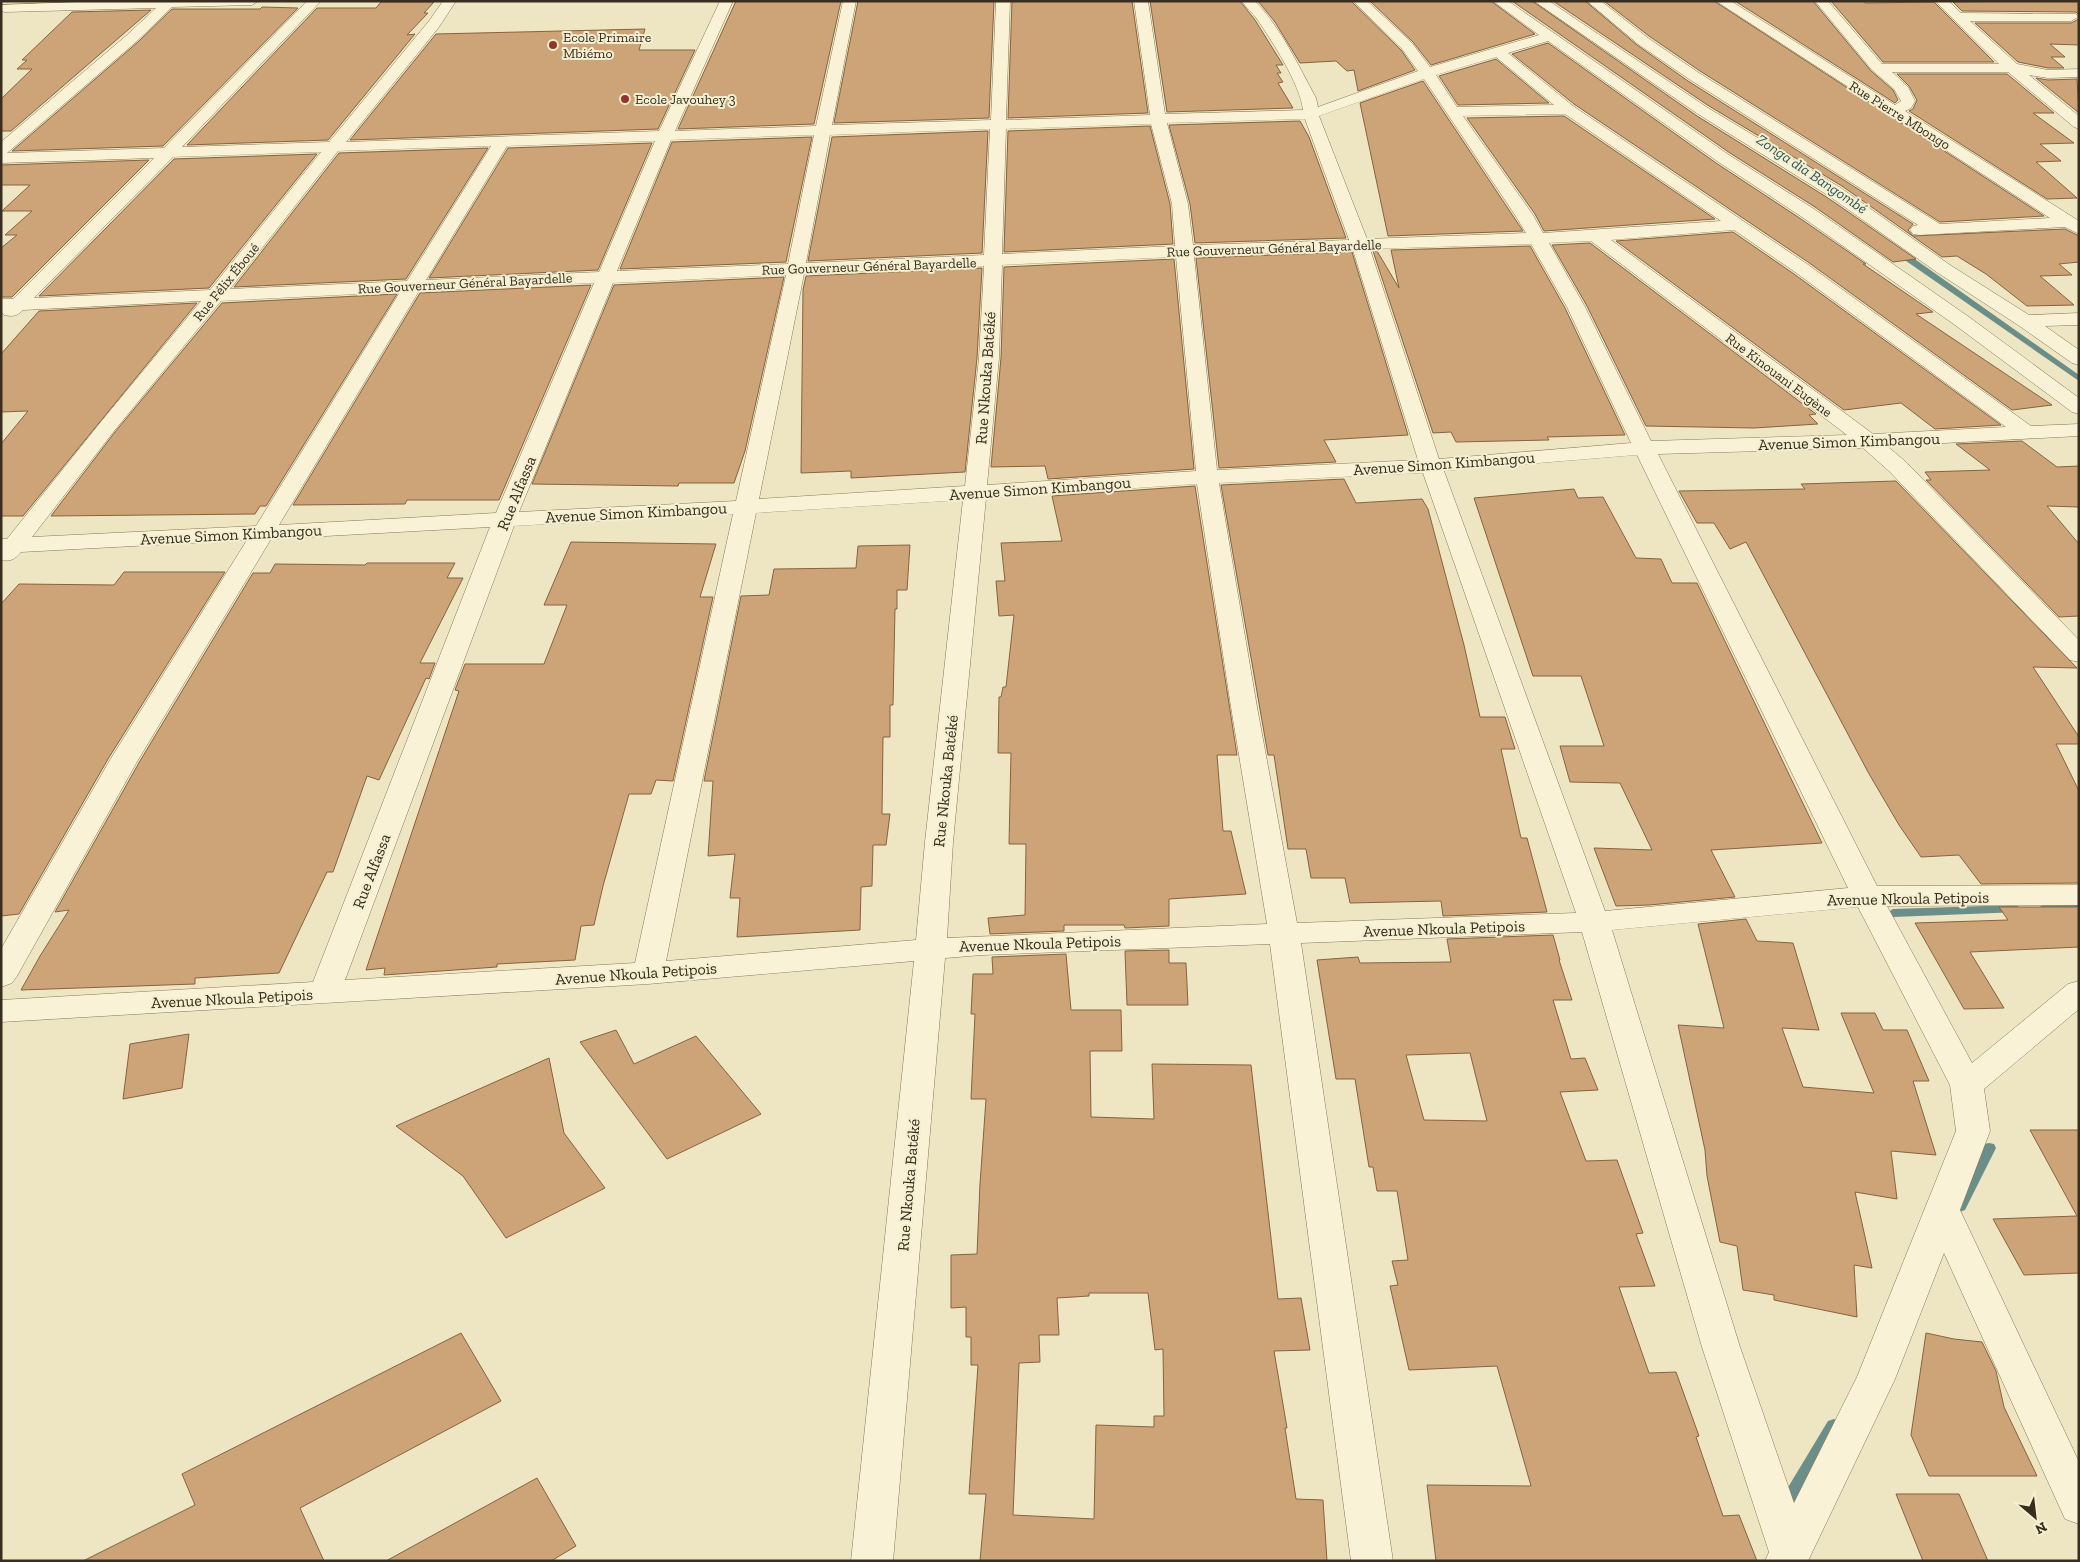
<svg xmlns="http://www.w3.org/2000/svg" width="2080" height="1562" font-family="'Zilla Slab',serif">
<rect width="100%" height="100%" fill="#eee5c2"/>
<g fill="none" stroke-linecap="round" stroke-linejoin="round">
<g fill="#6c8e89" fill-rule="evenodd">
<polygon points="1896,250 1902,250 2079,375 2079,381 1896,254"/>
<polygon points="2079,901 2079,909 2044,912 2038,908 2044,904"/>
<polygon points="2016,905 2022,909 2020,912 1893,917 1887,913 1893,909"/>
<polygon points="1989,1143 1994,1144 1996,1148 1965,1210 1960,1212 1955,1210 1953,1206 1984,1144"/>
<polygon points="1834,1419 1840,1421 1842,1426 1840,1431 1796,1504 1790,1506 1784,1504 1782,1499 1784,1494 1828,1421"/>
</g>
</g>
<g fill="#cca478" stroke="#87633f" fill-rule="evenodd">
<polygon points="736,1 841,1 814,124 678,129"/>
<polygon points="858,1 994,1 989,118 834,123"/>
<polygon points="1012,1 1132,1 1148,113 1008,118"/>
<polygon points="1150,1 1240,1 1255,20 1283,65 1276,65 1281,73 1277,73 1283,82 1278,83 1293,108 1167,112"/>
<polygon points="1258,1 1351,1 1401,50 1415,70 1358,91 1354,70 1347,71 1336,61 1300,63 1275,22"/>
<polygon points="1370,1 1491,1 1535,34 1431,65 1413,42"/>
<polygon points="1512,1 1532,1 1697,116 1828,198 1916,259 1893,262 1815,207 1730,153"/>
<polygon points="1553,1 1585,1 1637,45 1688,81 1913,224 1908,230 1913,236 2065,229 2079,236 2079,262 2059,264 2072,275 2040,276 2074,305 2027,306 1986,274 1957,256 1942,257 1842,186 1709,106"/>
<polygon points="1604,1 1714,1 2044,216 1940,222 1700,71 1649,36"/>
<polygon points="1735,1 1813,1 1871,71 1893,90 1898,100 1895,103"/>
<polygon points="1831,1 1863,1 1865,3 1934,2 1994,62 1883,62"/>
<polygon points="2018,1 2079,1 2079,15 2076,12 1962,11 1953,2"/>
<polygon points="381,2 434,2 424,13 428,13 407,35 415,34 328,140 187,145 317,8 376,8"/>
<polygon points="262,7 298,8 163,146 12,151 138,42 172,9 260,9"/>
<polygon points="151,10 11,131 1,131 1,99 32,69 17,69 27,60 22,60 72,12"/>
<polygon points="2079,19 2079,45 2050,44 2065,57 2051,57 2064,68 2048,68 2018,62 1975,23 2071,23"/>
<polygon points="645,29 639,50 695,50 658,129 350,140 436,34"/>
<polygon points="1548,43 1716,163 1801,219 1866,264 1863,264 1933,312 1916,314 2052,405 2012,410 1808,262 1574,104 1512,54"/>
<polygon points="1496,59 1549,103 1458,105 1439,76"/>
<polygon points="1897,74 2007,74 2054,113 2033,113 2074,143 2040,144 2061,161 2036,162 2077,198 2047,199 1909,111 1913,109 1917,100 1909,86"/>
<polygon points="2036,78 2048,80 2077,79 2079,113"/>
<polygon points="1423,81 1523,231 1388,236 1360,103"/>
<polygon points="1564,116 1715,219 1544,231 1535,214 1467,118"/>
<polygon points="1300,121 1309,137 1346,238 1195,243 1190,204 1169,125"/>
<polygon points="1150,126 1170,204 1173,244 1004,252 1008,131"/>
<polygon points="988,131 982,253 808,261 832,137"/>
<polygon points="812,137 786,262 620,269 672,142"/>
<polygon points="652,143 598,270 429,278 508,148"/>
<polygon points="488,148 406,279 234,287 339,153"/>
<polygon points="317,154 209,288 39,296 174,159"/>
<polygon points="149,160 12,297 1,297 1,248 17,235 5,235 32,211 2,211 30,185 1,185 1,165"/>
<polygon points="1733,232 1794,274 2001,425 1935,429 1901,403 1844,410 1616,241"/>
<polygon points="1590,243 1816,414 1809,415 1818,424 1754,428 1646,426 1587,306 1552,245"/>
<polygon points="1530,246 1565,308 1625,435 1547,437 1549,440 1456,442 1451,432 1433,433 1373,251 1377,251 1399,288 1391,250"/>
<polygon points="1352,252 1408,435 1324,440 1336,462 1219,468 1196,258"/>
<polygon points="1174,259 1194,469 1048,479 1045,466 991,467 1001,358 1004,267"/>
<polygon points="982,268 977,358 965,472 851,478 851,471 801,473 803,290 806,276"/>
<polygon points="784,277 745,451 734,483 679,483 678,486 532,484 614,285"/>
<polygon points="591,285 499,500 407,500 405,504 293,505 420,293"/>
<polygon points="397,294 266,506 260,506 255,514 51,516 115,432 222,303"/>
<polygon points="197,303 23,516 1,516 1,444 28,411 1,412 1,354 39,311"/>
<polygon points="2022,441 2057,467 2079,466 2079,507 2047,506 2079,544 2079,616 2059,617 1926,480 1931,480 1925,472 1990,470 1956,444"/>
<polygon points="1344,479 1356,503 1422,499 1428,509 1464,645 1480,717 1505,717 1515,749 1501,749 1521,838 1527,838 1547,912 1443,916 1441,901 1350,903 1345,878 1311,878 1306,849 1288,849 1274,755 1268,755 1221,485"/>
<polygon points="1896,481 2077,668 2033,667 2079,737 2079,744 2056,744 2079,791 2079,883 1981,884 1959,855 1921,857 1899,825 1868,772 1746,542 1730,549 1714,523 1697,523 1679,491 1805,489 1801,484"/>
<polygon points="1195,486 1237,755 1217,755 1223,831 1231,831 1246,894 1169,899 1169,926 1125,928 1124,925 1064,925 1064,931 990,934 988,918 1025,915 1026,844 1009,844 1011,753 998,753 999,697 1001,697 1003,687 1006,687 1014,615 999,616 996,581 1005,581 1001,543 1062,541 1052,496"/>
<polygon points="1574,489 1578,498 1603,497 1636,558 1661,559 1672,583 1697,583 1822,843 1711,850 1735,897 1649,905 1616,906 1594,848 1652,850 1620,783 1570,782 1560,746 1604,746 1581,676 1533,676 1474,498"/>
<polygon points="571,542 716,544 700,597 713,597 673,781 656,780 651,794 629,794 603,886 594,925 581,926 575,960 497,964 497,967 384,975 385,968 366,970 459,691 455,690 465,664 544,664 567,605 544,605"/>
<polygon points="910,545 907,590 897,590 897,609 895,609 893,705 890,705 890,737 883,737 882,814 890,814 886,845 873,845 872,886 861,887 860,930 737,937 740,898 730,898 735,854 708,856 713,781 704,781 741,596 769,595 774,569 856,568 858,546"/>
<polygon points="367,563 455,563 447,578 463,578 420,663 435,663 429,679 426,678 379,780 367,776 333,872 327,872 279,973 195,978 195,984 21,990 40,956 69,910 55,912 140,761 253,573 270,573 275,564 365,565"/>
<polygon points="124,572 225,572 108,759 19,914 1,916 1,604 19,584 114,585"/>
<polygon points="1999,907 2079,907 2079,947 1970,952 2004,1008 1964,1009 1915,923 2008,920"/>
<polygon points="1746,919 1757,941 1793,943 1819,1030 1782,1028 1803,1087 1874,1093 1841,1013 1875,1013 1883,1030 1907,1030 1929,1081 1913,1081 1936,1155 1891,1151 1897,1199 1855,1192 1872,1268 1854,1265 1857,1317 1774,1300 1774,1295 1743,1290 1737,1246 1720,1242 1707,1176 1705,1150 1678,1025 1724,1028 1698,924"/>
<path d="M1553 935 1560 960H1559L1572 1000H1553L1571 1059 1585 1058 1598 1090 1560 1092 1586 1161 1617 1160 1643 1233 1636 1234 1655 1286 1619 1287 1649 1373 1676 1372 1699 1436 1696 1437 1723 1516 1739 1515 1757 1561H1436L1427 1485 1531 1486 1497 1366 1409 1370 1390 1286 1398 1285 1392 1261 1408 1260 1397 1191H1377L1373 1167H1369L1355 1079H1336L1317 960 1358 957 1360 963 1451 962 1447 939ZM1470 1053 1487 1121 1424 1120 1406 1055Z"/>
<polygon points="1169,950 1169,963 1186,963 1188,1005 1127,1005 1125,951"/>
<path d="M1066 954 1071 1010H1121L1122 1051H1090L1091 1117 1154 1119 1152 1064 1251 1065 1278 1299 1301 1298 1310 1350 1274 1351 1287 1428H1285L1296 1499 1323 1500 1327 1561H980L986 1494H969L978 1365H971V1337H966V1307L951 1308V1255L977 1254 980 1184 986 1099H971L975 1014H971L973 974H993L992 957ZM1089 1293H1148L1155 1350 1163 1349 1164 1416H1154V1427L1096 1425 1094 1519 1013 1515 1019 1363 1040 1362 1039 1335H1059L1057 1298 1089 1296Z"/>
<polygon points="616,1030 634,1064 696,1036 761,1114 667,1159 580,1042"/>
<polygon points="189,1034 182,1088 123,1099 130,1044"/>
<polygon points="549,1058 564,1133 605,1188 506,1238 463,1176 396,1126"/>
<polygon points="2030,1130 2079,1130 2079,1273 2024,1275 1993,1219 2077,1216"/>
<polygon points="461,1333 501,1401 300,1508 324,1561 83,1561 195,1505 182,1474"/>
<polygon points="1926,1333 1954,1339 1982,1342 1996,1371 2004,1407 2037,1476 1929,1476 1911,1435"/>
<polygon points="537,1478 576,1546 551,1561 386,1561"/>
<polygon points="1896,1494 1959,1494 1988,1561 1923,1561"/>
</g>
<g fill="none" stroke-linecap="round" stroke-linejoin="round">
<defs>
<g id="minor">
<path d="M104 1H258L252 5 172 7 137 41 7 153 164 148 307 1H321L182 147 329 142 429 21 443 1H456L439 27 346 142 659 131 720 1H733L675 131 816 126 843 1H856L832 125 991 120 996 1H1010L1006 120 1150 115 1134 1H1148L1165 114 1303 110C1300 84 1272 41 1257 19 1253 13 1246 8 1242 1H1255C1282 29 1298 65 1316 98L1318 107 1418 71 1402 49 1353 1H1367L1412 43 1430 67 1539 35 1493 1H1508L1729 155 1814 209 1969 317 2079 398V414L2072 412 1955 325 1802 217 1717 161 1548 41 1508 53 1573 106 1807 264 2031 426 2079 424V436L1887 446 1906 462 2079 640V662L2070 660 1890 472 1863 448 1658 454 1877 886 2079 885V905L1887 906 1972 1063 2068 984 2079 981V1009L1984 1089 1990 1131 1960 1210 2079 1462V1524L2065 1519 1944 1253 1895 1379 1808 1561H1765L1769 1552 1702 1347 1582 932 1301 943 1393 1561H1351L1270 944 982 955 945 958 893 1561H851L914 961 648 984 1 1022V1000L313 982 490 527 271 539 138 760 17 976 12 983 1 987V949L110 760 247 540 21 552C15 559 11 562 1 560V539H7L100 423 201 301 23 310C17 316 13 317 4 315L1 311V299H13L154 158 1 163V142L127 35 156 8 5 12 1 11V5ZM1496 57 1554 105 1457 107 1436 75ZM1424 79 1515 215 1526 233 1367 239 1319 116ZM1565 114 1721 221 1543 233 1533 215 1463 116ZM1305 119 1349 240 1193 245 1188 204 1167 123ZM1151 124 1172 204 1175 246 1002 254 1006 129ZM990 129 984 255 806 263 830 135ZM814 135 788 264 617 271 671 140ZM655 141 599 272 426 280 507 146ZM491 146 407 281 230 289 338 151ZM321 152 210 290 34 298 173 157ZM1734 230 1795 272 2006 427 1873 434 1611 240ZM1591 241 1847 435 1651 441 1585 307 1549 243ZM1531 244 1567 307 1631 443 1439 459 1370 249ZM1353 250 1418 460 1217 470 1194 256ZM1176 257 1196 471 987 485 999 358 1002 265ZM984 266 979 358 965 486 759 499 804 274ZM786 275 736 501 519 512 613 283ZM594 283 496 513 279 525 419 291ZM400 292 256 526 32 537 114 431 221 301ZM1637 455 1848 888 1605 911 1444 471ZM1423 473 1576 913 1297 923 1257 707 1219 483ZM1197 484 1231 707 1267 924 947 938 953 842 986 498ZM963 500 925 842 916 940 666 961 756 513ZM733 514 635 963 345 980 514 526ZM1858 907 1950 1085 1956 1131 1857 1377 1794 1503 1740 1347 1612 930Z"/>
<polygon points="1534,1 1549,1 1708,108 1841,188 1950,265 2029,315 2079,313 2079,325 2045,326 2079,350 2079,365 2072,363 2018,325 1938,273 1829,196 1698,114"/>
<polygon points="1587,1 1601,1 1648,38 1699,73 1940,224 2050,218 1716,1 1731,1 1895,105 1901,101 1894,89 1872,70 1815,1 1828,1 1882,64 1999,64 1935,1 1949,1 1961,13 2076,14 2078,17 2071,21 1970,21 2017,64 2048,70 2079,69 2079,77 2048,78 2029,75 2079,116 2079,129 2074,127 2008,72 1892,72 1908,87 1915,101 1911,108 1905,111 2079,221 2079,234 2065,227 1919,235 1913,234 1910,230 1913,226 1918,225 1689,79 1638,44"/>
</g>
</defs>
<use href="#minor" stroke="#887759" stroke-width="1"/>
<use href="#minor" fill="#f9f2d6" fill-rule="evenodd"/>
</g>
<g fill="#96342a" stroke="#f5efd2" stroke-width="2">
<circle cx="553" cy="45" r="5"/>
<circle cx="625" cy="99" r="5"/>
</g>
<g text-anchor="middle" stroke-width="4" stroke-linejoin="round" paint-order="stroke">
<g font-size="14" fill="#382d1e" stroke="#f5efd2" text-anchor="start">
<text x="563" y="42">Ecole Primaire<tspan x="563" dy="16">Mbiémo</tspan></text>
<text x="635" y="104">Ecole Javouhey 3</text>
</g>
<g font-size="14" fill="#382d1e" stroke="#f5efd2">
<text transform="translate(1900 115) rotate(32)" y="5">Rue Pierre Mbongo</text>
<text transform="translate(1274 248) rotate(-2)" y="5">Rue Gouverneur Général Bayardelle</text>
<text transform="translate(869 266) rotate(-2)" y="5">Rue Gouverneur Général Bayardelle</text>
<text transform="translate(226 282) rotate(-51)" y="5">Rue Félix Éboué</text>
<text transform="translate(465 283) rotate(-3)" y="5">Rue Gouverneur Général Bayardelle</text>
<text transform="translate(1779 375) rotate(37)" y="5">Rue Kinouani Eugène</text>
</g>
<g font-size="15" font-style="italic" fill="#2d5657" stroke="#f5efd2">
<text transform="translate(1812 174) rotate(34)" y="5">Zonga dia Bangombé</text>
</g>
<g font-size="16" fill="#382d1e" stroke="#f5efd2">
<text transform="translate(985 378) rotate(-86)" y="6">Rue Nkouka Batéké</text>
<text transform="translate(1849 441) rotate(-2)" y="6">Avenue Simon Kimbangou</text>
<text transform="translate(1444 463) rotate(-4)" y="6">Avenue Simon Kimbangou</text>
<text transform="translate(1040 488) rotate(-4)" y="6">Avenue Simon Kimbangou</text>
<text transform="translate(516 493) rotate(-68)" y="6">Rue Alfassa</text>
<text transform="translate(636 512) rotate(-3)" y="6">Avenue Simon Kimbangou</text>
<text transform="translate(231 534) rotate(-3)" y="6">Avenue Simon Kimbangou</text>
<text transform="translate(945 781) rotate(-84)" y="6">Rue Nkouka Batéké</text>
<text transform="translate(371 871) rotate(-69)" y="6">Rue Alfassa</text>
<text transform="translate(1908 898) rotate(-1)" y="6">Avenue Nkoula Petipois</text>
<text transform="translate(1444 928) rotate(-2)" y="6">Avenue Nkoula Petipois</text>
<text transform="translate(1040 943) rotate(-2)" y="6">Avenue Nkoula Petipois</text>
<text transform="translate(636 973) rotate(-4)" y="6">Avenue Nkoula Petipois</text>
<text transform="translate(232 998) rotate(-3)" y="6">Avenue Nkoula Petipois</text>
<text transform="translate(908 1185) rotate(-85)" y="6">Rue Nkouka Batéké</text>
</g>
</g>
<rect width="2080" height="1562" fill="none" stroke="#382d1e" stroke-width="5"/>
<g transform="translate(2035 1517) rotate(152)" stroke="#f5efd2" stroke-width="4" paint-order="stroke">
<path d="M0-4L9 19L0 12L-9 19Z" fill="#382d1e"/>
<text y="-8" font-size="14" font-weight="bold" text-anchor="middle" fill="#382d1e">N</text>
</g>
</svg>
